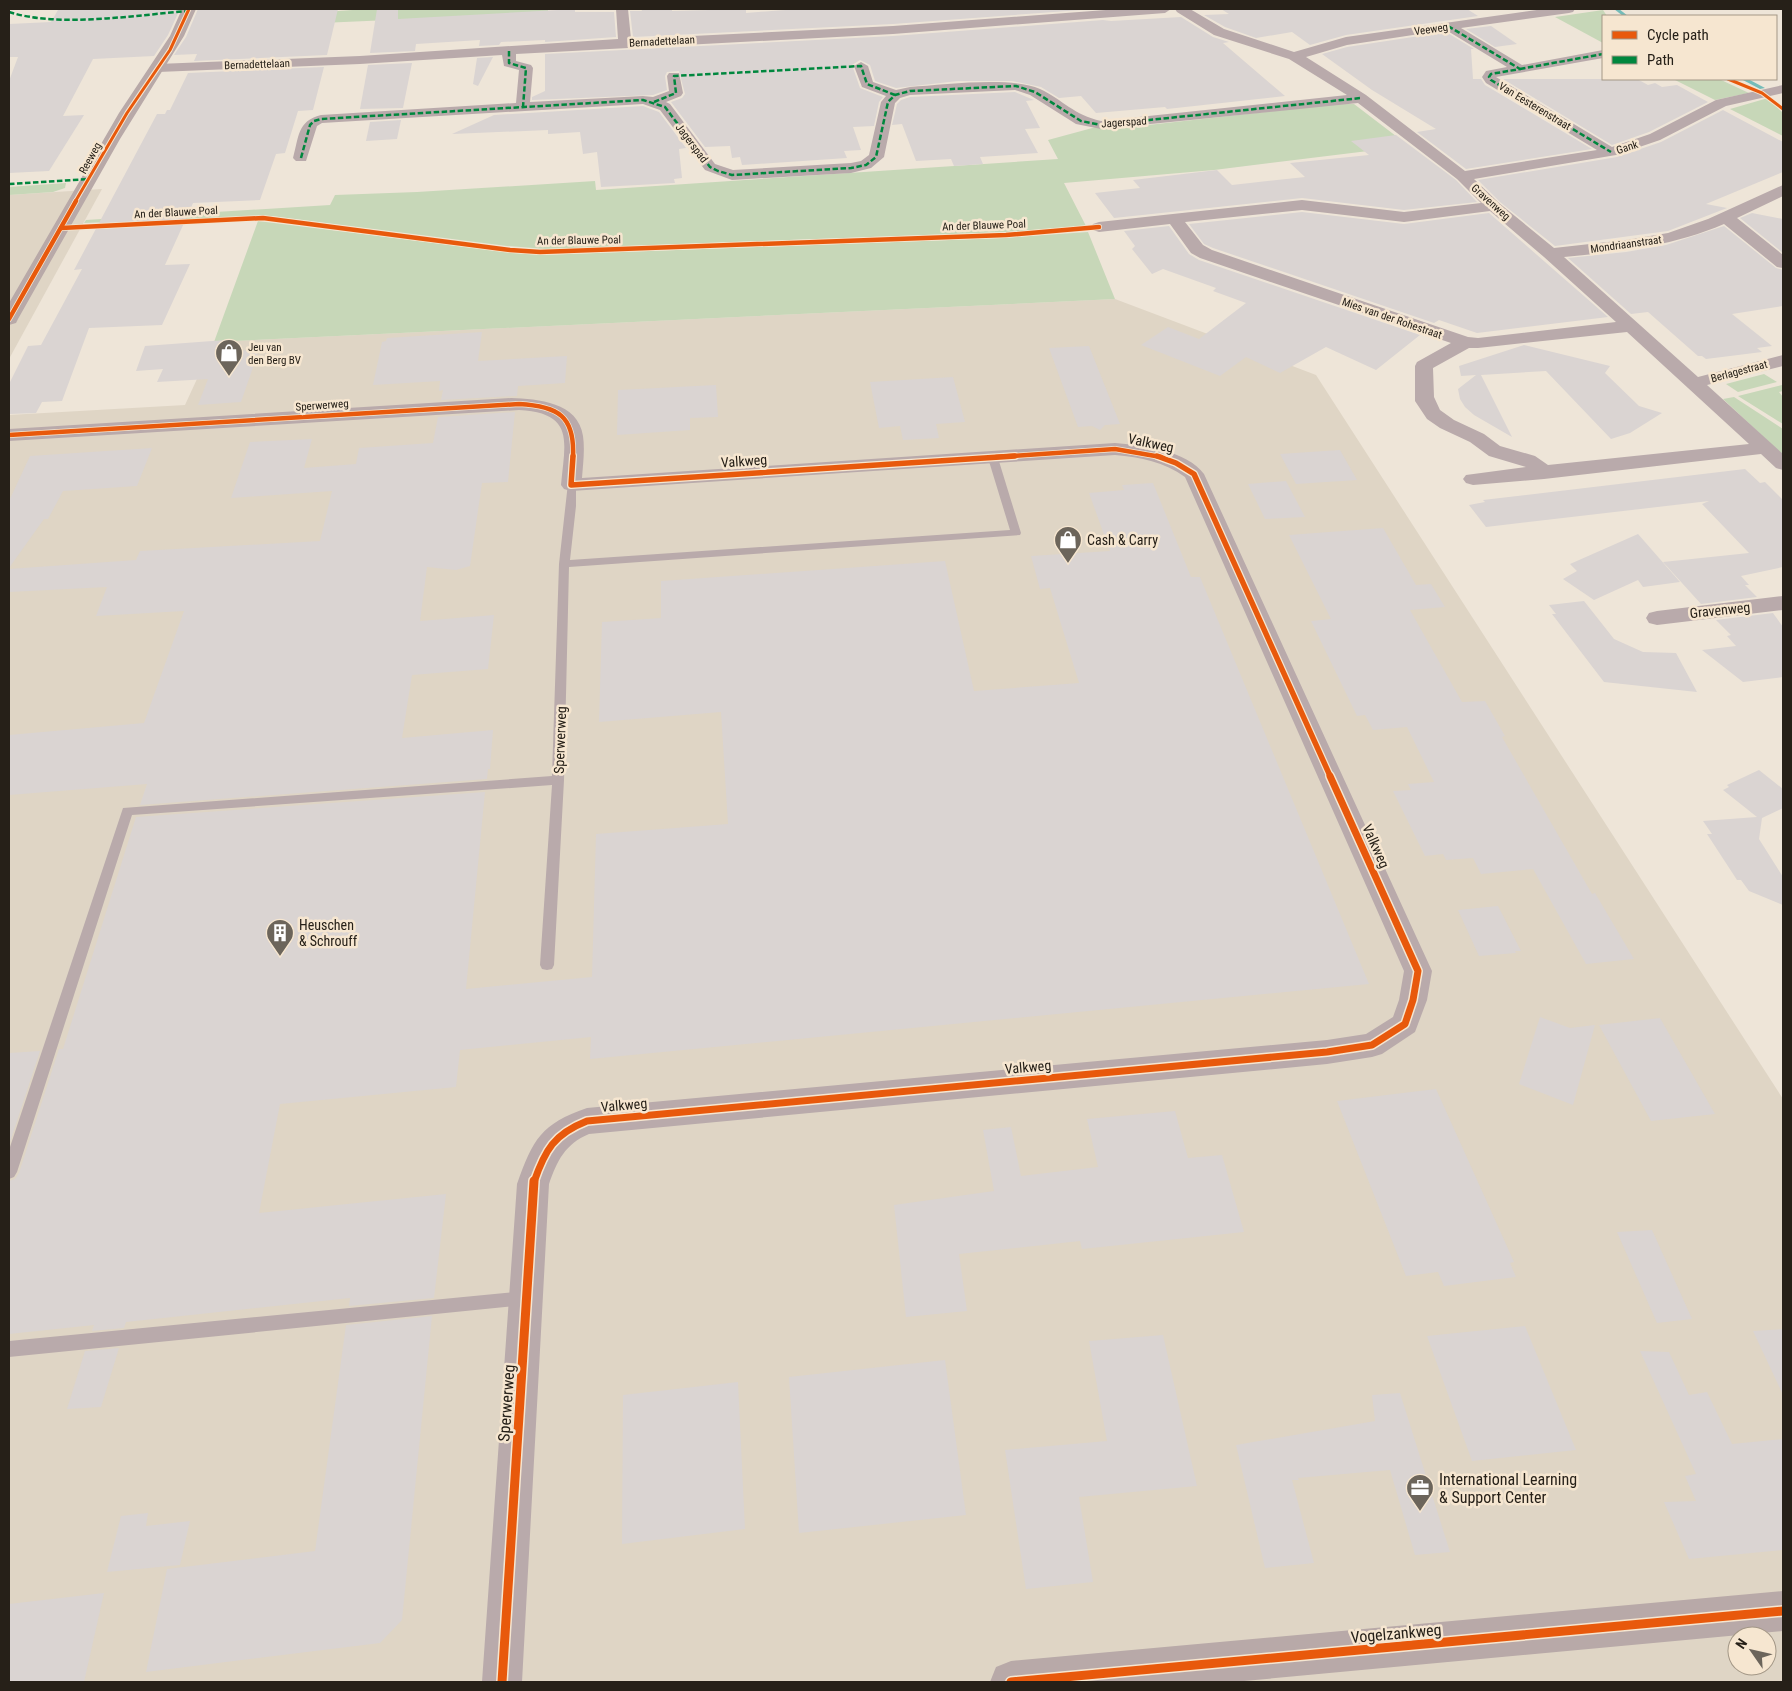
<svg xmlns="http://www.w3.org/2000/svg" width="1792" height="1691" font-family="'Roboto Condensed',sans-serif">
<rect width="100%" height="100%" fill="#eee5d8"/>
<g fill="#dfd5c5" fill-rule="evenodd">
<polygon points="102,189 9,359 9,195"/>
<path d="M1115 299 1316 375 1783 1099V1682H9V415L185 405 214 342ZM1737 1636H1767V1666H1737Z"/>
</g>
<g fill="#c7d7b8">
<polygon points="367,9 548,9 548,13 321,23 324,12"/>
<polygon points="1603,10 1607,16 1603,16 1603,43 1555,17"/>
<polygon points="1673,79 1719,79 1749,93 1715,100"/>
<polygon points="1768,98 1783,113 1783,136 1730,109"/>
<polygon points="1337,104 1354,104 1409,146 1214,170 1064,183 1086,226 1006,232 546,249 507,246 272,216 84,223 86,220 330,205 335,195 417,192 595,181 596,190 1058,159 1048,140 1096,127 1130,127"/>
<polygon points="66,183 65,188 53,192 9,195 9,187"/>
<polygon points="258,221 513,253 544,255 1001,238 1088,232 1115,299 214,342"/>
<polygon points="1764,374 1777,382 1738,392 1726,384"/>
<polygon points="1782,385 1783,391 1779,392 1783,397 1783,424 1738,396"/>
<polygon points="1734,397 1783,429 1783,455 1723,399"/>
</g>
<g fill="none" stroke-linecap="round" stroke-linejoin="round">
<g fill="#74bcb9" fill-rule="evenodd">
<polygon points="1614,9 1619,9 1628,16 1623,16"/>
<polygon points="1741,79 1748,79 1765,88 1760,89"/>
</g>
</g>
<g fill="#dad4d2">
<polygon points="84,9 180,9 168,35 154,56 93,59 63,116 84,115 49,171 9,173 9,81 18,57 9,57 9,24 51,22 58,10"/>
<polygon points="198,9 338,9 327,55 194,61 197,54 174,55 186,37"/>
<polygon points="377,9 398,9 398,19 575,9 575,12 614,12 616,37 545,42 545,40 501,42 499,45 479,46 480,40 416,44 415,51 370,53"/>
<polygon points="641,9 672,9 672,11 746,9 746,13 798,9 1081,10 893,24 633,37 630,11 642,11"/>
<polygon points="1221,9 1467,9 1478,16 1346,35 1310,45 1292,32 1256,38 1225,27 1204,15 1229,14"/>
<polygon points="1181,17 1213,37 1229,42 1223,43 1285,96 1167,109 1165,107 1096,113 1081,96 1059,98 1041,87 1012,81 958,81 896,88 875,81 870,65 860,60 852,65 860,88 883,97 879,102 874,126 853,127 861,150 844,151 847,158 742,165 740,157 732,158 730,146 705,147 671,102 682,98 685,94 679,71 667,72 665,76 667,90 653,95 532,100 532,97 545,91 545,54 893,36 1103,20 1111,21"/>
<polygon points="1491,26 1517,44 1495,47 1466,29"/>
<polygon points="1446,32 1474,49 1471,49 1473,79 1481,79 1485,85 1592,149 1466,169 1417,132 1436,129 1372,90 1322,54 1347,47"/>
<polygon points="493,57 478,86 473,84 477,58"/>
<polygon points="412,63 403,108 360,109 368,65"/>
<polygon points="324,67 313,110 298,111 285,153 276,154 260,200 193,203 165,265 190,264 162,325 89,328 62,401 42,402 36,413 9,414 9,384 28,346 41,345 82,269 74,270 157,114 165,114 167,110 170,110 188,73"/>
<polygon points="1503,79 1637,79 1648,85 1655,83 1662,87 1677,85 1708,102 1649,132 1612,145"/>
<polygon points="1015,92 1034,100 1026,101 1040,128 1025,129 1038,153 980,157 983,164 954,166 951,159 916,161 902,124 892,125 897,104 901,100 910,97"/>
<polygon points="643,106 659,112 686,148 679,149 682,178 674,179 675,183 601,187 597,152 583,154 580,132 548,134 548,130 452,134 494,115"/>
<polygon points="1723,110 1783,142 1783,172 1706,204 1727,208 1668,231 1555,246 1500,202 1478,180 1617,157 1661,142"/>
<polygon points="401,120 397,139 366,141 370,122"/>
<polygon points="1396,135 1456,180 1477,202 1404,210 1302,198 1114,218 1095,193 1140,188 1133,180 1217,170 1232,185 1305,177 1290,163 1369,155 1351,141"/>
<polygon points="1302,212 1404,224 1489,213 1608,317 1477,333 1439,320 1434,323 1213,248 1204,244 1189,224"/>
<polygon points="1752,213 1783,219 1783,253 1740,218"/>
<polygon points="1169,226 1189,254 1199,260 1420,335 1376,370 1326,347 1280,373 1246,357 1220,376 1141,345 1168,327 1199,339 1246,303 1213,291 1216,288 1163,269 1152,274 1132,249 1135,246 1124,231"/>
<polygon points="1724,226 1776,268 1783,270 1783,306 1732,314 1772,346 1757,348 1762,352 1706,359 1702,356 1698,356 1648,312 1631,314 1568,258 1626,252 1666,245"/>
<polygon points="482,332 478,361 567,356 565,383 518,386 517,396 441,400 443,390 439,391 440,381 373,385 382,342 386,341 387,338"/>
<polygon points="226,340 227,351 259,350 241,402 198,405 208,379 157,382 163,369 136,371 145,346"/>
<polygon points="1524,345 1610,366 1605,373 1639,406 1662,413 1630,433 1611,439 1546,371 1481,375 1512,437 1474,415 1465,407 1460,399 1458,389 1476,375 1461,376 1459,366"/>
<polygon points="1089,346 1120,424 1105,425 1100,430 1092,426 1078,427 1049,348"/>
<polygon points="953,377 965,422 936,424 939,438 903,440 900,426 879,428 870,382"/>
<polygon points="716,385 718,417 690,418 690,430 617,435 618,390"/>
<polygon points="515,412 508,482 482,483 470,566 456,570 427,567 420,621 494,615 488,669 412,675 402,738 493,730 490,769 488,769 487,779 140,805 147,784 9,795 9,735 144,723 184,611 96,616 107,587 9,592 9,569 136,560 140,551 320,541 332,491 231,498 250,442 312,439 304,468 356,464 359,448 433,443 438,417"/>
<polygon points="152,448 137,486 63,491 48,519 44,519 9,568 9,501 30,456"/>
<polygon points="1340,450 1357,480 1296,484 1280,454"/>
<polygon points="1745,469 1760,483 1765,482 1783,500 1783,567 1741,576 1749,585 1745,585 1757,597 1701,604 1663,562 1749,553 1702,504 1709,501 1486,527 1469,505 1485,502 1483,500"/>
<polygon points="1286,481 1305,517 1265,519 1248,484"/>
<polygon points="1153,483 1191,577 1200,577 1369,984 590,1059 591,1037 460,1050 456,1087 280,1104 259,1213 446,1194 434,1298 349,1306 350,1298 126,1322 124,1328 92,1331 94,1325 9,1334 9,1181 15,1179 19,1173 59,1049 63,1049 136,817 485,792 466,989 592,977 596,834 728,824 721,712 599,722 602,622 661,618 661,581 945,561 974,691 1079,683 1050,588 1040,589 1031,556 1110,551 1089,493 1124,490 1122,485"/>
<polygon points="1383,528 1416,585 1431,584 1445,607 1410,610 1462,702 1485,701 1505,736 1502,737 1592,894 1595,893 1634,959 1586,964 1533,869 1481,874 1473,858 1446,860 1443,854 1425,856 1393,791 1411,790 1408,784 1434,782 1407,727 1373,730 1365,715 1357,716 1311,621 1331,619 1289,535"/>
<polygon points="1638,534 1680,582 1643,587 1638,580 1594,600 1563,579 1577,571 1570,564"/>
<polygon points="1584,601 1614,639 1643,652 1676,653 1697,692 1604,682 1552,614 1556,614 1549,605"/>
<polygon points="1773,613 1783,627 1783,677 1743,682 1702,650 1736,646 1727,636 1731,635 1716,620"/>
<polygon points="1759,770 1783,789 1783,808 1762,818 1759,839 1783,877 1783,905 1749,891 1741,880 1737,880 1707,834 1712,834 1703,821 1757,817 1723,790 1729,787 1727,785"/>
<polygon points="1498,906 1521,951 1515,951 1516,953 1479,956 1458,910"/>
<polygon points="1540,1017 1570,1028 1595,1025 1573,1105 1519,1084"/>
<polygon points="1660,1018 1715,1114 1651,1121 1599,1025"/>
<polygon points="40,1051 9,1145 9,1053"/>
<polygon points="1436,1089 1514,1262 1510,1263 1516,1277 1444,1286 1438,1272 1406,1276 1337,1101"/>
<polygon points="1175,1111 1188,1158 1222,1155 1244,1232 1082,1249 1080,1241 959,1254 967,1311 906,1317 894,1205 994,1191 983,1130 1011,1127 1021,1176 1098,1167 1087,1119"/>
<polygon points="1652,1230 1692,1319 1657,1323 1617,1232"/>
<polygon points="432,1316 402,1620 380,1643 146,1672 167,1569 315,1551 346,1325"/>
<polygon points="1525,1326 1576,1450 1472,1461 1427,1336"/>
<polygon points="1783,1329 1783,1395 1753,1331"/>
<polygon points="1163,1335 1197,1486 1079,1497 1093,1582 1026,1589 1005,1450 1107,1441 1089,1341"/>
<polygon points="119,1348 101,1407 67,1409 85,1351"/>
<polygon points="1640,1351 1669,1352 1689,1395 1707,1392 1732,1444 1783,1439 1783,1550 1689,1559 1664,1502 1696,1501 1685,1476 1696,1474"/>
<polygon points="945,1360 966,1515 799,1533 789,1377"/>
<polygon points="738,1382 745,1529 622,1544 623,1395"/>
<polygon points="1400,1393 1450,1552 1415,1555 1390,1470 1298,1478 1299,1480 1292,1480 1314,1563 1265,1568 1236,1445 1375,1421 1372,1395"/>
<polygon points="148,1513 146,1526 190,1521 180,1565 107,1572 121,1516"/>
<polygon points="104,1593 84,1682 9,1682 9,1604"/>
</g>
<g fill="none" stroke-linecap="round" stroke-linejoin="round">
<g fill="#b9aaab" fill-rule="evenodd">
<polygon points="993,455 998,458 1021,533 1020,535 569,567 564,780 554,965 552,969 547,970 542,969 540,965 552,785 132,815 17,1172 14,1177 9,1179 9,1150 123,808 552,776 559,564 568,483 571,482 576,485 576,506 570,560 1010,530 988,458"/>
<polygon points="526,1291 532,1293 534,1298 532,1303 526,1305 9,1357 9,1341"/>
</g>
<g fill="#b9aaab" fill-rule="evenodd">
<path d="M616 9H628L631 39 893 26 1119 9H1171L1165 13 893 34 516 54V61L531 65 533 68 530 102 643 96 653 97 669 91 667 76 669 73H679L683 93 681 96 666 102 670 104 715 164 733 170 851 163 861 161 869 155 881 102 886 96 862 87 854 66 861 62 868 66 873 82 896 90 910 87C944 85 1011 76 1040 89 1063 100 1074 115 1101 121L1347 95 1289 59 1214 35 1177 12 1175 9H1190L1224 29 1294 52 1346 37 1544 9H1575L1573 12 1569 13 1461 28 1522 65 1603 50V58L1496 77 1612 147 1650 134 1716 100 1783 85V93L1726 106 1660 140 1616 155 1474 179 1499 203 1554 248 1626 240 1668 233 1708 219 1783 185V196L1737 218 1783 255V268L1777 267 1724 224C1673 246 1619 252 1564 257L1698 377 1783 355V366L1707 385 1783 454V470L1776 468 1761 454 1544 479 1473 485 1466 483 1463 479 1466 475 1526 467 1489 456 1470 442 1440 428 1427 419 1415 401V366L1417 362 1451 343 1200 258 1191 253 1170 224 1099 232 1093 230 1091 227 1093 224 1099 222 1302 200 1404 212 1481 203 1457 179 1358 103 1101 129 1076 124 1030 95 1015 90 910 95 900 98 895 103 884 157 871 168 851 173 732 180 705 170 660 110 643 104 322 123 317 126 306 161H296L293 158C299 137 297 121 321 115L516 103 519 70 504 66 502 55 360 64 158 72 151 68 158 64 360 56 618 39ZM1446 30 1507 67 1486 71 1482 77 1486 83 1597 150 1465 171 1366 95 1306 57 1347 45ZM1302 210 1404 222 1490 211 1544 257 1616 322 1478 338 1468 337 1212 250 1203 245 1185 222ZM1627 332 1749 444 1548 465 1535 456 1500 446 1484 434 1454 420 1440 410 1434 397 1433 368 1469 348H1478Z"/>
<path d="M511 398C538 399 578 402 583 436 585 450 583 464 582 478L1115 443C1141 445 1188 451 1204 474L1432 971 1427 1000 1415 1032 1382 1054 1372 1057 1327 1064 589 1134C565 1144 557 1161 549 1184L522 1682H482L517 1184C533 1139 541 1124 587 1108L1327 1040 1366 1034 1393 1017 1399 1000 1404 971 1185 477C1164 462 1141 457 1115 455L571 491 564 489 561 485C565 442 575 413 519 410L9 441V429Z"/>
<polygon points="1783,596 1783,610 1657,625 1649,623 1646,618 1649,613 1657,611"/>
</g>
<g fill="#b8a9a8" fill-rule="evenodd">
<polygon points="182,9 196,9 184,36 120,139 18,319 16,323 9,325 9,303 119,113 170,36"/>
<polygon points="1783,1591 1783,1631 1233,1682 990,1682 996,1667 1011,1661"/>
</g>
<g stroke="#00873e" stroke-width="2.5" stroke-dasharray="5.5 2.5" stroke-linecap="butt">
<path d="M9 12C60 28 135 15 189 11"/>
<polyline points="1448,26 1520,69 1491,74 1489,77 1491,80 1611,152"/>
<polyline points="509,51 509,63 526,68 523,107"/>
<polyline points="1520,69 1603,54"/>
<polyline points="654,102 676,93 674,76 861,66 867,84 895,95"/>
<polyline points="301,158 310,125 314,121 321,119 643,100 665,107 710,167 718,171 732,175 851,168 866,165 876,157 888,102 895,95 910,91 1016,86 1035,92 1081,121 1101,125 1361,98"/>
<polyline points="9,184 90,179"/>
</g>
<defs>
<g id="cycleway-far4">
<polyline points="1728,79 1762,93 1783,109"/>
<polyline points="75,202 127,113 170,50 189,9"/>
</g>
<g id="cycleway-far3">
<polyline points="61,228 263,218 510,250 540,252 1006,235 1099,227"/>
<polyline points="9,319 76,201"/>
<path d="M9 435 519 404C558 406 575 416 573 457"/>
<polyline points="996,457 1115,449 1161,457"/>
</g>
<g id="cycleway-far2">
<polyline points="573,456 571,485 1015,456"/>
<polyline points="1157,456 1176,463 1194,474 1331,778"/>
</g>
<path id="cycleway-far1" d="M534 1182C545 1150 554 1134 587 1121L1327 1052 1372 1045 1405 1024 1413 1000 1418 971 1330 776"/>
<g id="cycleway">
<polyline points="502,1682 534,1181"/>
<polyline points="1011,1682 1783,1611"/>
</g>
</defs>
<use href="#cycleway-far4" stroke="#f6e6d0" stroke-width="5"/>
<use href="#cycleway-far3" stroke="#f6e6d0" stroke-width="6"/>
<use href="#cycleway-far2" stroke="#f6e6d0" stroke-width="8"/>
<use href="#cycleway-far1" stroke="#f6e6d0" stroke-width="10"/>
<use href="#cycleway" stroke="#f6e6d0" stroke-width="12"/>
<use href="#cycleway-far4" stroke="#e8590c" stroke-width="3"/>
<use href="#cycleway-far3" stroke="#e8590c" stroke-width="4.5"/>
<use href="#cycleway-far2" stroke="#e8590c" stroke-width="5.5"/>
<use href="#cycleway-far1" stroke="#e8590c" stroke-width="7"/>
<use href="#cycleway" stroke="#e8590c" stroke-width="9"/>
</g>
<defs>
<symbol id="shop-pin" viewBox="-11 -11 22 30"><path d="M0 17L-7.5 6A9.5 9.5 0 1 1 7.5 6Z" fill="#6c655b" stroke="#f6e6d0"/><path d="M-5-2.5h2.3a2.7 3.5 0 0 1 5.4 0H5L5.5 6h-11ZM-1.5-2.5h3a1.5 2.3 0 0 0-3 0Z" fill="#fff"/></symbol>
<symbol id="building-pin" viewBox="-11 -11 22 30"><path d="M0 17L-7.5 6A9.5 9.5 0 1 1 7.5 6Z" fill="#6c655b" stroke="#f6e6d0"/><path d="M-4-6H4V6H1V3H-1V6H-4ZM-2.5-4.3h1.7v1.8h-1.7ZM.8-4.3h1.7v1.8H.8ZM-2.5-1h1.7V.8h-1.7ZM.8-1h1.7V.8H.8Z" fill="#fff"/></symbol>
<symbol id="office-pin" viewBox="-11 -11 22 30"><path d="M0 17L-7.5 6A9.5 9.5 0 1 1 7.5 6Z" fill="#6c655b" stroke="#f6e6d0"/><path d="M-6-3h4V-5.5h4V-3h4V5H-6ZM-1-4.5V-3h2v-1.5ZM-6 0V1H6V0Z" fill="#fff"/></symbol>
</defs>
<g fill-rule="evenodd">
<use href="#shop-pin" x="213" y="337" width="32" height="43"/>
<use href="#shop-pin" x="1052" y="524" width="32" height="43"/>
<use href="#building-pin" x="264" y="917" width="32" height="43"/>
<use href="#office-pin" x="1404" y="1472" width="32" height="43"/>
</g>
<g text-anchor="middle" stroke-width="5" stroke-linejoin="round" paint-order="stroke">
<g font-size="11" fill="#262018" stroke="#f6e6d0">
<text transform="translate(1431 29) rotate(-8)" y="4">Veeweg</text>
<text transform="translate(662 41) rotate(-3)" y="4">Bernadettelaan</text>
<text transform="translate(257 64) rotate(-2)" y="4">Bernadettelaan</text>
<text transform="translate(1535 106) rotate(31)" y="4">Van Eesterenstraat</text>
<text transform="translate(1124 122) rotate(-4)" y="4">Jagerspad</text>
<text transform="translate(692 143) rotate(53)" y="4">Jagerspad</text>
<text transform="translate(1627 147) rotate(-18)" y="4">Gank</text>
<text transform="translate(90 158) rotate(-61)" y="4">Reeweg</text>
<text transform="translate(1491 202) rotate(42)" y="4">Gravenweg</text>
<text transform="translate(176 212) rotate(-3)" y="4">An der Blauwe Poal</text>
<text transform="translate(984 225) rotate(-2)" y="4">An der Blauwe Poal</text>
<text transform="translate(579 240) rotate(-1)" y="4">An der Blauwe Poal</text>
<text transform="translate(1626 244) rotate(-8)" y="4">Mondriaanstraat</text>
<text transform="translate(1392 318) rotate(19)" y="4">Mies van der Rohestraat</text>
<text transform="translate(1739 371) rotate(-15)" y="4">Berlagestraat</text>
<text transform="translate(322 405) rotate(-4)" y="4">Sperwerweg</text>
</g>
<g font-size="11" fill="#262018" stroke="#f6e6d0" text-anchor="start">
<text x="248" y="351">Jeu van<tspan x="248" dy="13">den Berg BV</tspan></text>
</g>
<g font-size="14" fill="#262018" stroke="#f6e6d0">
<text transform="translate(1151 443) rotate(12)" y="5">Valkweg</text>
<text transform="translate(744 461) rotate(-4)" y="5">Valkweg</text>
<text transform="translate(1720 610) rotate(-6)" y="5">Gravenweg</text>
<text transform="translate(560 740) rotate(-88)" y="5">Sperwerweg</text>
<text transform="translate(1376 846) rotate(66)" y="5">Valkweg</text>
<text transform="translate(1028 1067) rotate(-5)" y="5">Valkweg</text>
<text transform="translate(624 1105) rotate(-5)" y="5">Valkweg</text>
</g>
<g font-size="14" fill="#262018" stroke="#f6e6d0" text-anchor="start">
<text x="1087" y="545">Cash &amp; Carry</text>
<text x="299" y="930">Heuschen<tspan x="299" dy="16">&amp; Schrouff</tspan></text>
</g>
<g font-size="16" fill="#262018" stroke="#f6e6d0">
<text transform="translate(506 1403) rotate(-86)" y="6">Sperwerweg</text>
<text transform="translate(1396 1633) rotate(-5)" y="6">Vogelzankweg</text>
</g>
<g font-size="16" fill="#262018" stroke="#f6e6d0" text-anchor="start">
<text x="1439" y="1485">International Learning<tspan x="1439" dy="18">&amp; Support Center</tspan></text>
</g>
</g>
<rect width="1792" height="1691" fill="none" stroke="#262018" stroke-width="20"/>
<rect x="1602" y="15" width="175" height="65" fill="#f6e6d0" stroke="#a39786"/>
<rect x="1612" y="31" width="25" height="8" fill="#e8590c" stroke="#a39786"/>
<text x="1647" y="40" font-size="15" fill="#262018">Cycle path</text>
<rect x="1612" y="56" width="25" height="8" fill="#00873e" stroke="#a39786"/>
<text x="1647" y="65" font-size="15" fill="#262018">Path</text>
<g transform="translate(1752 1651) rotate(304)"><circle r="24" fill="#f6e6d0" stroke="#a39786"/>
<path d="M0-4L9 19L0 12L-9 19Z" fill="#6c655b"/>
<text y="-8" font-size="14" font-weight="bold" text-anchor="middle" fill="#262018">N</text>
</g>
</svg>
